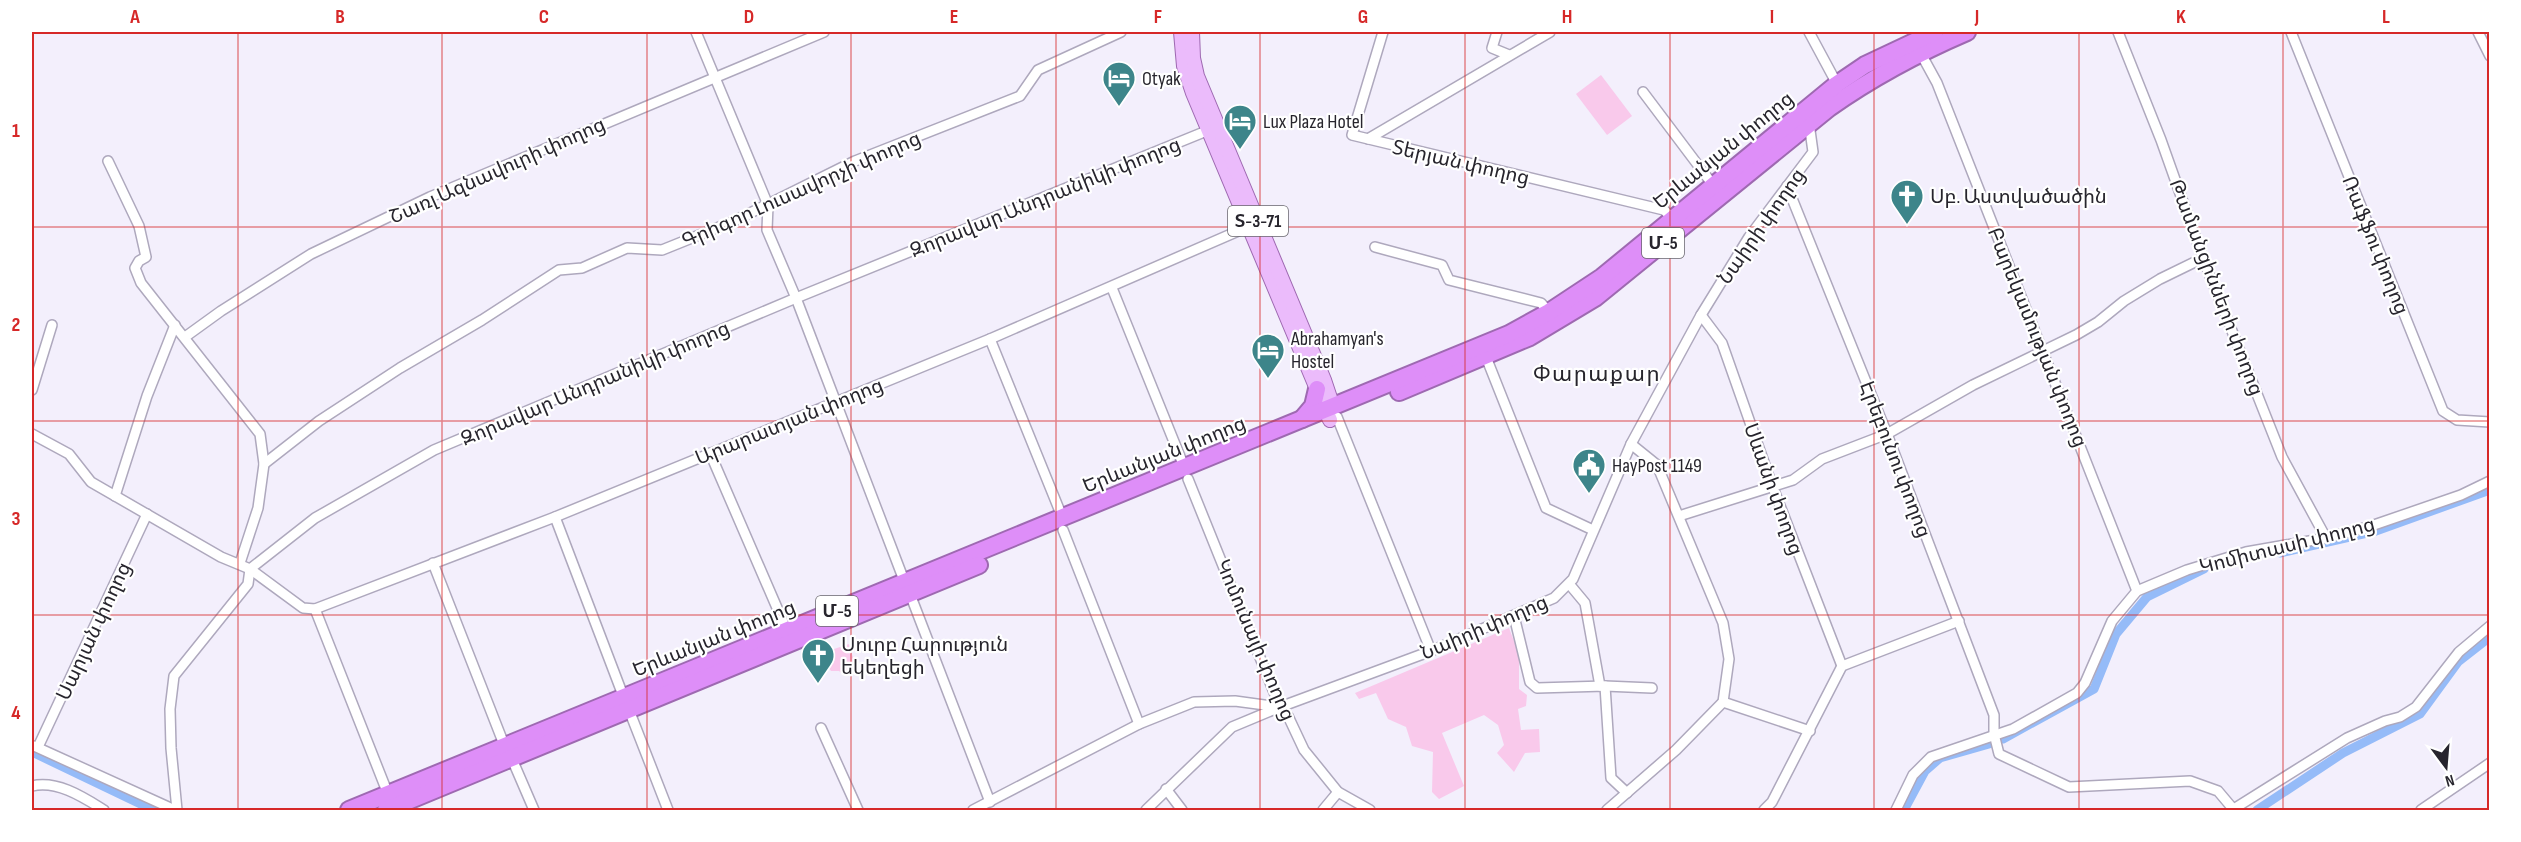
<svg xmlns="http://www.w3.org/2000/svg" width="2521" height="842" font-family="'Sofia Sans Condensed','Noto Sans Armenian',sans-serif">
<rect width="100%" height="100%" fill="#f3effc"/>
<g fill="#f9c9eb">
<polygon points="1601,75 1632,116 1607,135 1576,94"/>
<polygon points="1509,628 1519,654 1519,689 1527,695 1526,706 1518,709 1521,730 1539,729 1540,752 1525,753 1514,772 1497,753 1504,745 1498,725 1484,715 1442,733 1464,786 1439,799 1432,792 1433,752 1412,746 1406,727 1388,719 1376,693 1359,699 1355,693"/>
<polygon points="849,644 854,661 844,675 839,671 831,671 819,654"/>
</g>
<g fill="none" stroke-linecap="round" stroke-linejoin="round">
<g stroke="#95bbf8" stroke-width="9">
<polyline points="2280,553 2376,531 2490,490"/>
<polyline points="2003,739 2094,689 2116,634 2147,597 2204,569"/>
<polyline points="32,752 153,810"/>
<polyline points="1904,810 1925,771 1940,758 1989,744"/>
<polyline points="2257,810 2343,753 2420,714 2458,662 2490,637"/>
</g>
<defs>
<g id="street">
<polyline points="696,32 768,205 767,230 796,298 905,583"/>
<polyline points="1383,32 1352,135 1664,210 1673,219"/>
<polyline points="1497,32 1492,48 1509,55"/>
<polyline points="1809,32 1837,84"/>
<polyline points="2118,32 2161,140 2203,258 2282,457 2326,538"/>
<polyline points="2291,32 2443,411 2457,420 2490,422"/>
<polyline points="2478,32 2490,56"/>
<polyline points="1920,52 1937,83 2137,591"/>
<polyline points="1643,92 1713,185"/>
<polyline points="1368,139 1550,32"/>
<polyline points="108,161 139,226 146,257 139,261 135,268 141,283 260,434 264,464 258,508 240,563"/>
<polyline points="1787,186 1887,434 1994,715 1994,734 1999,754 2069,787 2190,781 2218,791 2234,810"/>
<polyline points="1375,247 1442,265 1449,280 1541,303 1549,312"/>
<polyline points="1112,288 1185,469"/>
<polyline points="1701,315 1722,343 1772,485 1842,666"/>
<polyline points="185,337 221,311 311,254 430,197 824,32"/>
<polyline points="990,339 1063,519"/>
<polyline points="1486,357 1546,508 1593,530"/>
<polyline points="32,390 52,325"/>
<polyline points="1337,417 1431,651"/>
<polyline points="32,434 69,454 91,482 221,557 250,569 303,608 315,609 555,517 990,339 1252,225"/>
<polyline points="710,453 787,631"/>
<polyline points="264,464 319,421 400,368 482,320 559,270 582,268 627,248 662,250 734,221 855,161 1020,96 1038,70 1121,32"/>
<polyline points="1188,479 1280,707 1288,716 1304,750 1338,792 1370,810"/>
<polyline points="115,496 147,396 175,325"/>
<polyline points="1679,516 1793,480 1822,459 1887,434 1973,385 2076,335 2098,322 2124,301 2160,279 2203,258"/>
<polyline points="555,517 624,698"/>
<polyline points="1063,530 1139,724"/>
<polyline points="433,563 505,747"/>
<polyline points="1570,585 1585,603 1600,686"/>
<polyline points="910,594 990,802"/>
<polyline points="315,609 388,794"/>
<polyline points="1514,616 1530,682 1537,688 1605,686 1611,778 1627,793"/>
<polyline points="1605,686 1652,688"/>
<polyline points="1723,702 1810,731"/>
<polyline points="629,710 668,810"/>
<polyline points="821,728 858,810"/>
<polyline points="34,746 175,810"/>
<polyline points="38,747 147,514"/>
<polyline points="512,759 534,810"/>
<path d="M32 786C57 780 83 797 104 810"/>
<polyline points="1166,789 1182,810"/>
<polyline points="177,810 171,748 170,709 174,676 248,584 250,569 315,518 434,450 796,298 1209,130"/>
<polyline points="973,810 1139,724 1194,702 1235,701 1280,707 1431,651 1554,598 1573,579 1631,444 1701,315 1749,237 1813,152 1809,123"/>
<polyline points="1146,810 1232,727 1280,707"/>
<polyline points="1323,810 1338,792"/>
<polyline points="1607,810 1676,750 1723,702 1729,659 1723,623 1657,465 1631,444"/>
<polyline points="1764,810 1772,802 1842,666 1959,621"/>
<polyline points="1896,810 1913,775 1931,757 2013,729 2077,693 2085,683 2112,621 2137,591 2187,570 2246,552 2326,538 2371,526 2461,495 2490,481"/>
<polyline points="2232,810 2347,738 2385,721 2400,717 2416,707 2459,652 2490,626"/>
<polyline points="2421,810 2490,763"/>
</g>
<g id="primary">
<polyline points="1181,32 1184,66 1193,93 1330,420"/>
<polyline points="1192,32 1193,58 1197,76 1324,380 1333,407"/>
</g>
<g id="highway">
<path d="M1399 392 1530 337 1595 298 1829 108C1873 77 1918 53 1967 32"/>
<polyline points="1302,419 1313,406 1317,389"/>
<polyline points="349,810 1509,334 1549,312 1602,277 1837,84 1865,65 1935,32"/>
<polyline points="386,810 979,565"/>
</g>
</defs>
<use href="#street" stroke="#aea8bd" stroke-width="12"/>
<use href="#primary" stroke="#9e69b1" stroke-width="16"/>
<use href="#highway" stroke="#9e69b1" stroke-width="20"/>
<use href="#street" stroke="#fff" stroke-width="9"/>
<use href="#primary" stroke="#ebbbfb" stroke-width="14"/>
<use href="#highway" stroke="#de8ef8" stroke-width="16"/>
</g>
<path fill="none" stroke="#d62828" stroke-width="1.5" stroke-opacity="0.55" d="M238 32V810M442 32V810M647 32V810M851 32V810M1056 32V810M1260 32V810M1465 32V810M1670 32V810M1874 32V810M2079 32V810M2283 32V810M32 227H2490M32 421H2490M32 615H2490"/>
<defs>
<symbol id="hotel-pin" viewBox="-11 -11 22 30"><path d="M0 17L-7.5 6A9.5 9.5 0 1 1 7.5 6Z" fill="#3d858a" stroke="#fff"/><path d="M-6-4.5h1.5V1H6V5H4.5V3h-9V5H-6ZM-4 0a1.8 1.8 0 1 1 3.6 0ZM.5 0V-2.5h3Q6-2.5 6 0Z" fill="#fff"/></symbol>
<symbol id="church-pin" viewBox="-11 -11 22 30"><path d="M0 17L-7.5 6A9.5 9.5 0 1 1 7.5 6Z" fill="#3d858a" stroke="#fff"/><path d="M-1.2-6h2.4v3.5h3.3v2.4h-3.3V6h-2.4V-.1h-3.3v-2.4h3.3Z" fill="#fff"/></symbol>
<symbol id="civic-pin" viewBox="-11 -11 22 30"><path d="M0 17L-7.5 6A9.5 9.5 0 1 1 7.5 6Z" fill="#3d858a" stroke="#fff"/><path d="M-.6-6.5H3V-4.5H.6V-3L4-1V1h2V6H-6V1h2V-1L-.6-3ZM-1.2 2.5V6h2.4V2.5Z" fill="#fff"/></symbol>
</defs>
<g fill-rule="evenodd">
<use href="#hotel-pin" x="1100" y="59" width="38" height="52"/>
<use href="#hotel-pin" x="1221" y="102" width="38" height="52"/>
<use href="#church-pin" x="1888" y="177" width="38" height="52"/>
<use href="#hotel-pin" x="1249" y="331" width="38" height="52"/>
<use href="#civic-pin" x="1570" y="446" width="38" height="52"/>
<use href="#church-pin" x="799" y="636" width="38" height="52"/>
</g>
<g text-anchor="middle" stroke-width="4.5" stroke-linejoin="round" paint-order="stroke">
<g fill="#fff" stroke="#68666c" stroke-width="1.5">
<rect x="1228" y="206" width="60" height="30" rx="4.5"/>
<rect x="1642" y="228" width="42" height="30" rx="4.5"/>
<rect x="816" y="596" width="42" height="30" rx="4.5"/>
</g>
<g font-size="18" font-weight="bold" fill="#27252d">
<text x="1258" y="227">Տ-3-71</text>
<text x="1663" y="249">Մ-5</text>
<text x="837" y="617">Մ-5</text>
</g>
<g font-size="20" fill="#27252d" stroke="#fff" text-anchor="start">
<text x="1142" y="85">Otyak</text>
<text x="1263" y="128">Lux Plaza Hotel</text>
<text x="1930" y="203">Սբ. Աստվածածին</text>
<text x="1291" y="345">Abrahamyan's<tspan x="1291" dy="23">Hostel</tspan></text>
<text x="1612" y="472">HayPost 1149</text>
<text x="841" y="651">Սուրբ Հարություն<tspan x="841" dy="23">եկեղեցի</tspan></text>
</g>
<g font-size="20" fill="#27252d" stroke="#fff">
<text transform="translate(1723 150) rotate(-39)" y="7">Երևանյան փողոց</text>
<text transform="translate(1461 162) rotate(13)" y="7">Տերյան փողոց</text>
<text transform="translate(497 170) rotate(-24)" y="7">Շառլ Ազնավուրի փողոց</text>
<text transform="translate(801 189) rotate(-24)" y="7">Գրիգոր Լուսավորչի փողոց</text>
<text transform="translate(1045 197) rotate(-22)" y="7">Զորավար Անդրանիկի փողոց</text>
<text transform="translate(1761 226) rotate(-55)" y="7">Նաիրի փողոց</text>
<text transform="translate(2376 245) rotate(68)" y="7">Ռաֆֆու փողոց</text>
<text transform="translate(2217 287) rotate(69)" y="7">Թամանցինների փողոց</text>
<text transform="translate(2038 337) rotate(68)" y="7">Բարեկամության փողոց</text>
<text transform="translate(595 383) rotate(-23)" y="7">Զորավար Անդրանիկի փողոց</text>
<text transform="translate(789 421) rotate(-22)" y="7">Արարատյան փողոց</text>
<text transform="translate(1164 454) rotate(-22)" y="7">Երևանյան փողոց</text>
<text transform="translate(1896 459) rotate(69)" y="7">Էրեբունու փողոց</text>
<text transform="translate(1774 489) rotate(70)" y="7">Սևանի փողոց</text>
<text transform="translate(2287 545) rotate(-14)" y="7">Կոմիտասի փողոց</text>
<text transform="translate(1484 627) rotate(-23)" y="7">Նաիրի փողոց</text>
<text transform="translate(93 631) rotate(-65)" y="7">Սարյան փողոց</text>
<text transform="translate(714 638) rotate(-22)" y="7">Երևանյան փողոց</text>
<text transform="translate(1256 640) rotate(67)" y="7">Կոմունայի փողոց</text>
</g>
<g font-size="22" letter-spacing="1.5" fill="#27252d" stroke="#fff">
<text x="1597" y="381">Փարաքար</text>
</g>
</g>
<rect width="2521" height="842" fill="none" stroke="#ffffff" stroke-width="66"/>
<g transform="translate(2446 767) rotate(164)" stroke="#ffffff" stroke-width="4.5" paint-order="stroke">
<path d="M0-4.5L10 22L0 15L-10 22Z" fill="#27252d"/>
<text y="-9" font-size="16" font-weight="bold" text-anchor="middle" fill="#27252d">N</text>
</g>
<rect x="33" y="33" width="2455" height="776" fill="none" stroke="#d62828" stroke-width="2"/>
<g font-size="20" text-anchor="middle" font-weight="bold" fill="#d62828">
<text x="135" y="23">A</text>
<text x="340" y="23">B</text>
<text x="544" y="23">C</text>
<text x="749" y="23">D</text>
<text x="954" y="23">E</text>
<text x="1158" y="23">F</text>
<text x="1363" y="23">G</text>
<text x="1567" y="23">H</text>
<text x="1772" y="23">I</text>
<text x="1977" y="23">J</text>
<text x="2181" y="23">K</text>
<text x="2386" y="23">L</text>
<text x="16" y="137">1</text>
<text x="16" y="331">2</text>
<text x="16" y="525">3</text>
<text x="16" y="719">4</text>
</g>
</svg>
